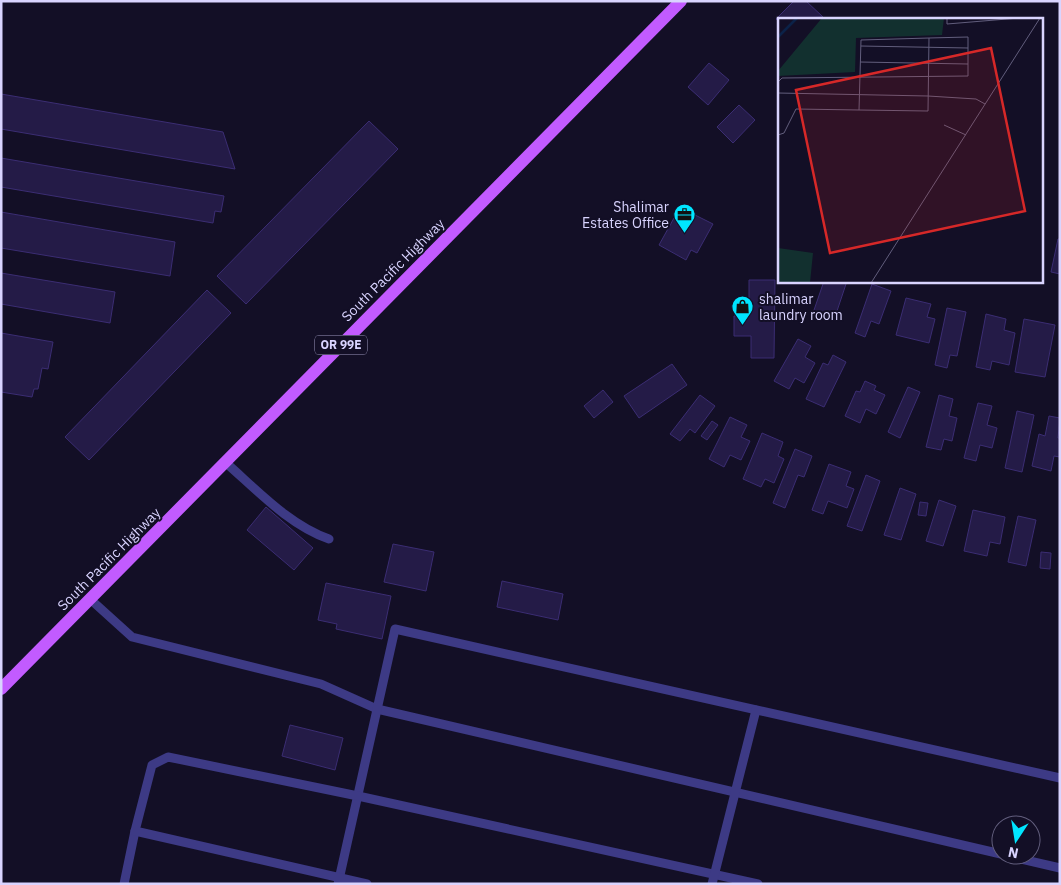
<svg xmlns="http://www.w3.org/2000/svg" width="1061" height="885" font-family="'IBM Plex Sans',sans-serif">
<rect width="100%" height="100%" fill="#130f26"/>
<g fill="#241b47" stroke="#3b2d73">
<polygon points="794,1 806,1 823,17 780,19 780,22 776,19"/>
<polygon points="709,63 729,80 708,105 688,87"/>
<polygon points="1,94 223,132 235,169 1,129"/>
<polygon points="739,105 755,120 733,143 717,127"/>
<polygon points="369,121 398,149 246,304 217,276"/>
<polygon points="1,158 224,196 221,212 215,211 213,223 1,187"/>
<polygon points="1,212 175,242 170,276 1,248"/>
<polygon points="693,214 713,224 697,253 691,250 686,260 659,245 674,218 687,225"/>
<polygon points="1058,239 1060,239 1060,274 1051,272"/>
<polygon points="1,273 115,292 110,323 1,304"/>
<polygon points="749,280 775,280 774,358 751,358 751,336 734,336 734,316 749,315"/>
<polygon points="824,281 847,281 834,320 813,313"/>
<polygon points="872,284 891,291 879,324 871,321 865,337 855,333"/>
<polygon points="207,290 231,313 89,460 65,437"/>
<polygon points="906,298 931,304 927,317 935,319 929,343 896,335"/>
<polygon points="947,308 966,312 957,356 950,355 947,368 935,365"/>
<polygon points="986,314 1006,319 1004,330 1015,333 1009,365 992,361 990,370 976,367"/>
<polygon points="1024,319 1055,325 1045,377 1015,372"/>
<polygon points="1,333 53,342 48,369 42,368 38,389 34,389 32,397 1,392"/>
<polygon points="798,339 811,346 805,357 815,363 804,383 795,378 789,389 774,381"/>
<polygon points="833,355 846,362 824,407 806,399 823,363 828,365"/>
<polygon points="672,364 687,385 639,418 624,396"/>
<polygon points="865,381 876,386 874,390 885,395 876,414 866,409 860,423 845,416 856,391 860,392"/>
<polygon points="908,387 920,392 900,438 888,432"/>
<polygon points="603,390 613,402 594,418 584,406"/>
<polygon points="700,395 715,406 695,433 690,429 680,441 670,434"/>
<polygon points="939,395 953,399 949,416 957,418 952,441 944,439 941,450 926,447"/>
<polygon points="978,403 992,406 987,425 997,428 992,448 980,445 976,461 964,458"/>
<polygon points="1017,411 1034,415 1022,472 1005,468"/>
<polygon points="1049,416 1060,418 1058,438 1060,438 1060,457 1054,456 1051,471 1032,466 1039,434 1045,436"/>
<polygon points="730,417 747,425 741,437 750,441 741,460 730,455 724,467 709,459"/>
<polygon points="712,421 718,425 707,440 701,436"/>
<polygon points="762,433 783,442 778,456 784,459 774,483 765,479 761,487 743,479"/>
<polygon points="795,449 812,456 804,477 798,475 785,508 773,503"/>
<polygon points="829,464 851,472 846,486 854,489 847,508 828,501 823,514 812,510"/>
<polygon points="866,475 880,481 862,531 847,526"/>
<polygon points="900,488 916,494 901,540 884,535"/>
<polygon points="939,500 956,506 943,546 926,541"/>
<polygon points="920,502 928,503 926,516 918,515"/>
<polygon points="266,507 313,548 294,570 247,530"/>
<polygon points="973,510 1005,517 1000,544 990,542 987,556 964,551"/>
<polygon points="1018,516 1036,520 1026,566 1008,562"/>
<polygon points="393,544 434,552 426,591 384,582"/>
<polygon points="1041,552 1051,553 1050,569 1040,568"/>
<polygon points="502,581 563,594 558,620 497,607"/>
<polygon points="326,583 391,596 382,639 336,629 337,624 318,620"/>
<polygon points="290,725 343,738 335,770 282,756"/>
</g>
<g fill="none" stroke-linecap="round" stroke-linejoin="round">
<g stroke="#3d3a85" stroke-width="9">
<path d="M225 462C257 490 289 525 329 539"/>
<polyline points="90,599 132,637 321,684 377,709 1001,854"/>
<polyline points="1004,855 1060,868"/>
<polyline points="124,884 135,831"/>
<polyline points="338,884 395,629 1060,778"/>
<polyline points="367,884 135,831 152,765 168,757 358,796 758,884"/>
<polyline points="712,884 756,710"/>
</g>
<polyline stroke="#c25bff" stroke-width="12" points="1,689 681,1"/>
</g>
<defs>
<symbol id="office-pin" viewBox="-11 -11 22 30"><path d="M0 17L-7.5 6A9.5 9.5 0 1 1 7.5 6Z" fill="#00e5ff" stroke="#130f26"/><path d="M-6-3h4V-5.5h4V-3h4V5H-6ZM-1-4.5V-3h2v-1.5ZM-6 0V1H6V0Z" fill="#111"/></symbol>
<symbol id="shop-pin" viewBox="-11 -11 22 30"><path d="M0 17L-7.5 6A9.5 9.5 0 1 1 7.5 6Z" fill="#00e5ff" stroke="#130f26"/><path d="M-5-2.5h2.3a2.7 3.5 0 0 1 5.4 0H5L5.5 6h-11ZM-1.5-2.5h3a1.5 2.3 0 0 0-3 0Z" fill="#111"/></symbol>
</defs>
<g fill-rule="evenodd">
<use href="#office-pin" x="672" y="202" width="25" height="34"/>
<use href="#shop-pin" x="730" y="294" width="25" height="34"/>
</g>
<g text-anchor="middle" stroke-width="4" stroke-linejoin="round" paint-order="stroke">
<rect fill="#130f26" stroke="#9e99be" stroke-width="1" x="315" y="335.5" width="52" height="19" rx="4"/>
<g font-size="12" font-weight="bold" fill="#d9d4ff">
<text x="341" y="349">OR 99E</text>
</g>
<g font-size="14" fill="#d9d4ff" stroke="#130f26" text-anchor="end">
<text x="669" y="212">Shalimar<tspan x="669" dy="16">Estates Office</tspan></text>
<text x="759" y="304" text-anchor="start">shalimar<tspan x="759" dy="16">laundry room</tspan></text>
</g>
<g font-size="14" fill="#d9d4ff" stroke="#130f26">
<text transform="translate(393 270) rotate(-45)" y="5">South Pacific Highway</text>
<text transform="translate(109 559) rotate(-45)" y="5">South Pacific Highway</text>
</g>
</g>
<g transform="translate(778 18)">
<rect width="265" height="265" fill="#130f26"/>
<path d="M44 0H166L164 17 78 20 77 54 0 58V53ZM0 230 35 235 32 265H0Z" fill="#12302f"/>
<path fill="none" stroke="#0c2248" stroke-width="2.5" d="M0 19 19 0"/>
<path fill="none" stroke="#625e7d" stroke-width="1" d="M169 0V6L241 0M151 20 190 19V30M83 28 190 30V46M0 64 4 60 190 58V46L82 44M0 75 150 78 198 81 207 86M166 107 188 117M0 117 6 115 18 91 81 92 150 93 151 20 83 22 81 92M93 265 262 0"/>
<path fill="#d62828" fill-opacity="0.15" stroke="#d62828" stroke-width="2.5" d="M213 30 247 193 52 235 18 72Z"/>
<rect width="265" height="265" fill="none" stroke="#d9d4ff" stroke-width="2.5"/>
</g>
<rect width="1061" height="885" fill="none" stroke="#d9d4ff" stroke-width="5"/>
<g transform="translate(1016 840) rotate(192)"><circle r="24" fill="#130f26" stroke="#625e7d"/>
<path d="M0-4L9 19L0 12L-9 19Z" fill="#00e5ff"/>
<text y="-8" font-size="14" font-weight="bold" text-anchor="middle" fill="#d9d4ff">N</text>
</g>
</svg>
